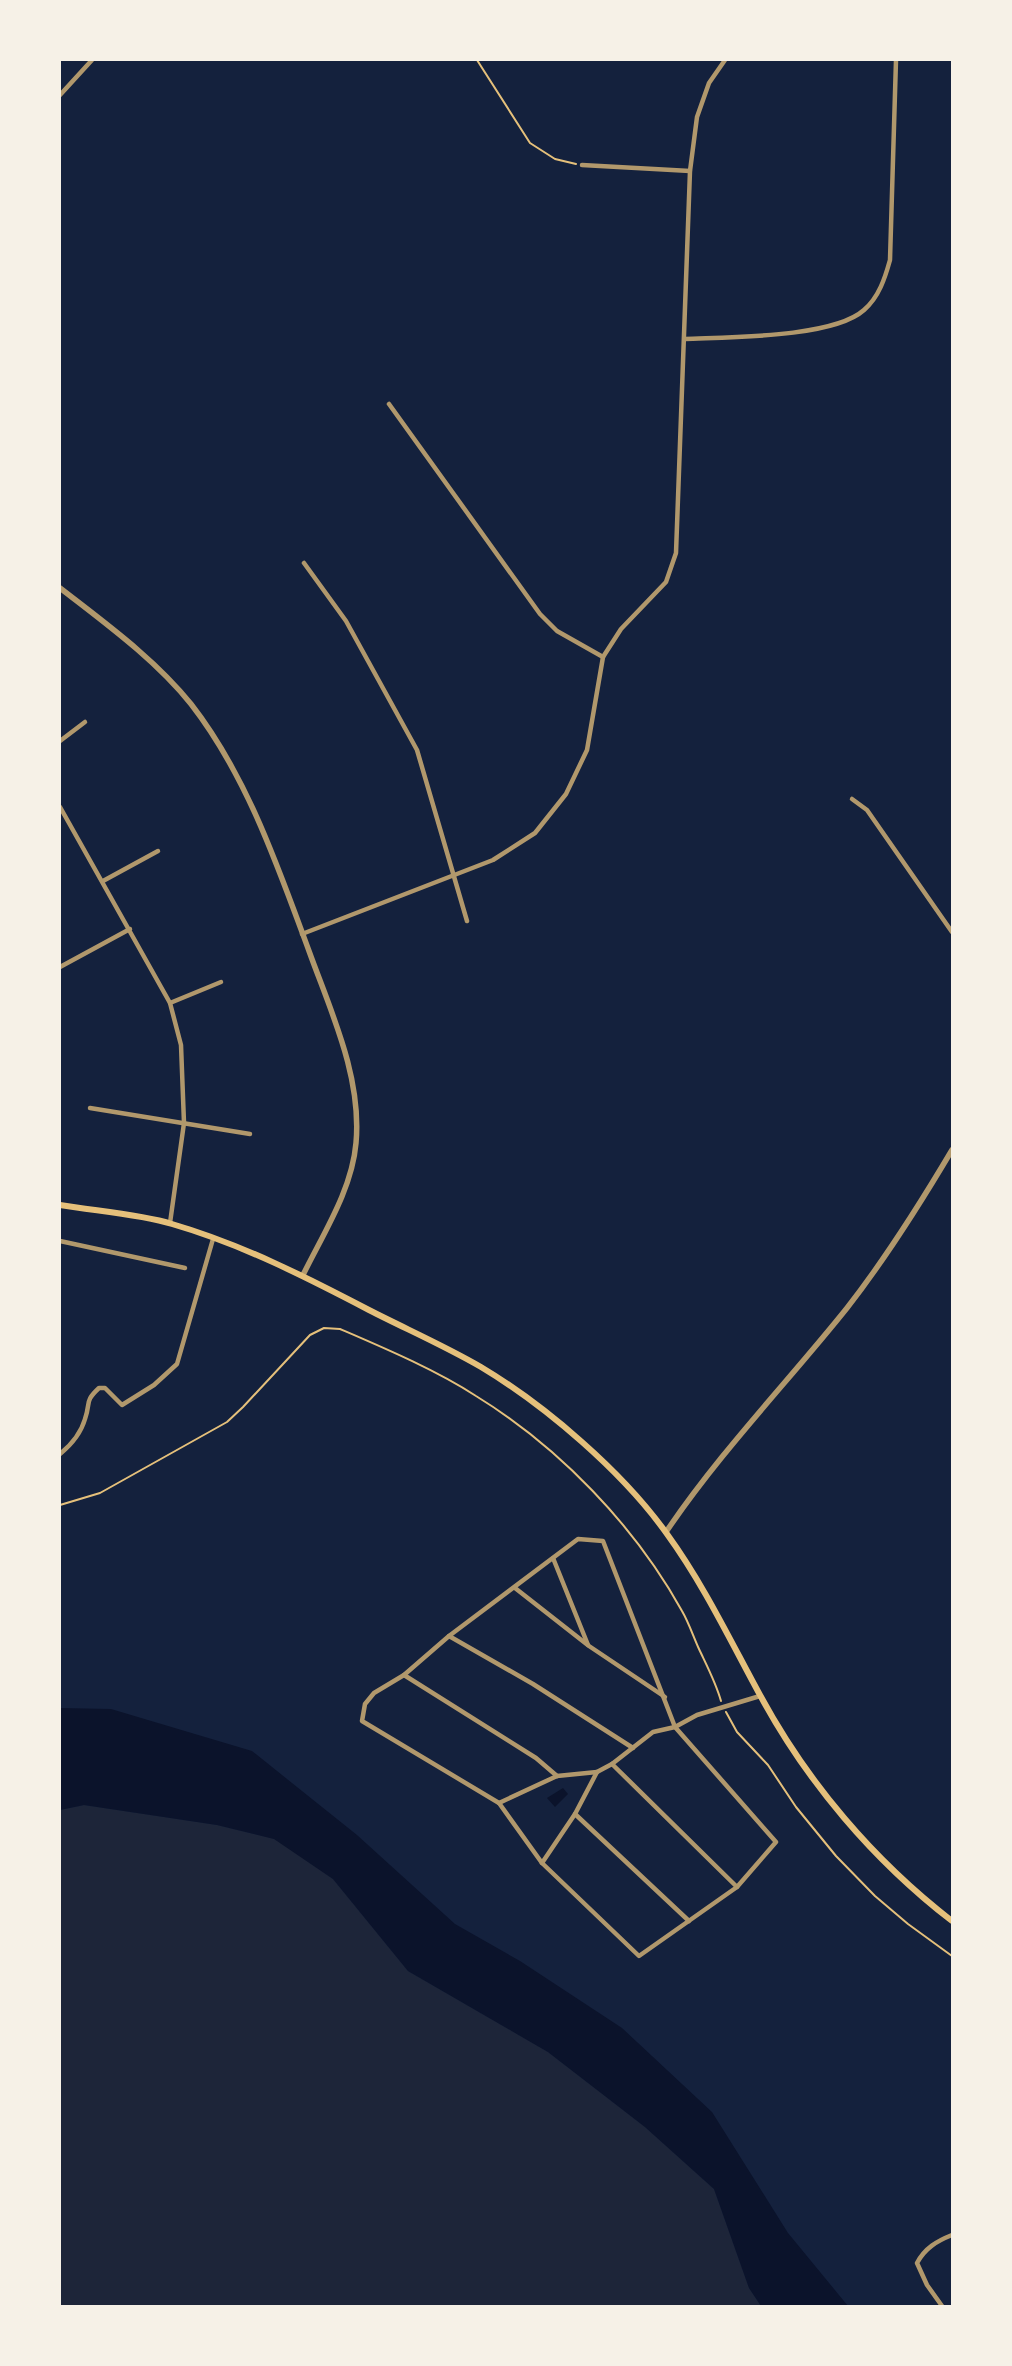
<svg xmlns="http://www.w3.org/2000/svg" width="1012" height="2366" font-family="'Exo 2',sans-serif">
<rect width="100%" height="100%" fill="#14213d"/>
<polygon fill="#1d2539" points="84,1805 217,1825 275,1839 333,1879 408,1971 548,2052 645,2127 714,2189 749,2288 761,2306 60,2306 60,1810"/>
<g fill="#0b132b">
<polygon points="60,1708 111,1709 252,1751 357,1835 455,1924 520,1961 622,2028 712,2112 788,2233 848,2306 761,2306 749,2288 714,2189 645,2127 548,2052 408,1971 333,1879 274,1839 217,1825 84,1805 60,1810"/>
<polygon points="563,1788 568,1794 555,1807 547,1798"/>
</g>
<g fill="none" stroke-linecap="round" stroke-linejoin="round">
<g stroke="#e5c07b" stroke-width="2">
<polyline points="477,60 530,143 555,159 576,164"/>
<path d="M60 1505 100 1493 227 1422 243 1407 310 1335 324 1328 340 1329C384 1348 436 1370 476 1396 559 1447 635 1526 682 1611 689 1623 693 1636 699 1649 707 1666 716 1683 721 1701"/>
<polyline points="726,1712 737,1732 768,1765 796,1807 836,1856 875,1896 908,1924 952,1956"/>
</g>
<g stroke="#b1986c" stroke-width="4.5">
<polyline points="60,95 92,60"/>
<polyline points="582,165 690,171"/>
<path d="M685 339C727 337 833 338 864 310 879 297 885 278 890 260L896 60"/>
<polyline points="389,404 540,614 557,631 603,657"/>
<polyline points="304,563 346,621 417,750 467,921"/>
<polyline points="60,741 85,722"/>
<polyline points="852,799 867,810 952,932"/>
<polyline points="60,807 170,1003 181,1045 184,1123 170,1223"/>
<polyline points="103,881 158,851"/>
<polyline points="302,934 493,860 535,833 566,794 587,750 603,657 621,629 666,582 676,553 690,171 697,117 709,83 725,60"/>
<polyline points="60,967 130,929"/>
<polyline points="170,1003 221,982"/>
<polyline points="90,1108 250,1134"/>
<polyline points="60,1241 185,1268"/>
<path d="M60 1454C71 1445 81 1433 85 1419 91 1402 84 1402 99 1388H105L122 1405 154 1385 177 1364 213 1239"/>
<polygon points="578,1539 603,1541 675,1727 776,1842 737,1887 639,1956 542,1863 499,1803 362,1721 365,1704 374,1693 404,1675 449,1636"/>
<polyline points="553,1558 588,1645"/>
<polyline points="515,1588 589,1646 665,1697"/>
<polyline points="449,1636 533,1684 633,1748"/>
<polyline points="404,1675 536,1758 557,1776"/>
<polyline points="612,1764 737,1887"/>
<polyline points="499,1803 557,1776 597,1772"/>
<polyline points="575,1814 689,1921"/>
<polyline points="542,1863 575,1814 597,1772 612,1764 653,1732 675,1727 697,1715 760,1696"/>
<path d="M942 2306 927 2285 917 2263C925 2248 937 2241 952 2235"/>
</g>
<g stroke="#b1986c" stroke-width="5.5">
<path d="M60 588C105 623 155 659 191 704 247 776 278 867 309 951 331 1012 362 1077 356 1143 352 1190 323 1234 303 1275"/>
<path d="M666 1532C720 1452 787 1383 847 1308 886 1258 920 1204 952 1150"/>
</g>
<path stroke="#e5c07b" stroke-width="6" d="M60 1205C95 1211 139 1214 172 1224 241 1244 306 1277 369 1310 406 1329 445 1346 481 1367 546 1406 623 1472 667 1534 704 1585 730 1640 760 1695 807 1782 873 1860 952 1921"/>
</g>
<rect width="1012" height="2366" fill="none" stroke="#f6f1e7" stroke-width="122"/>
</svg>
